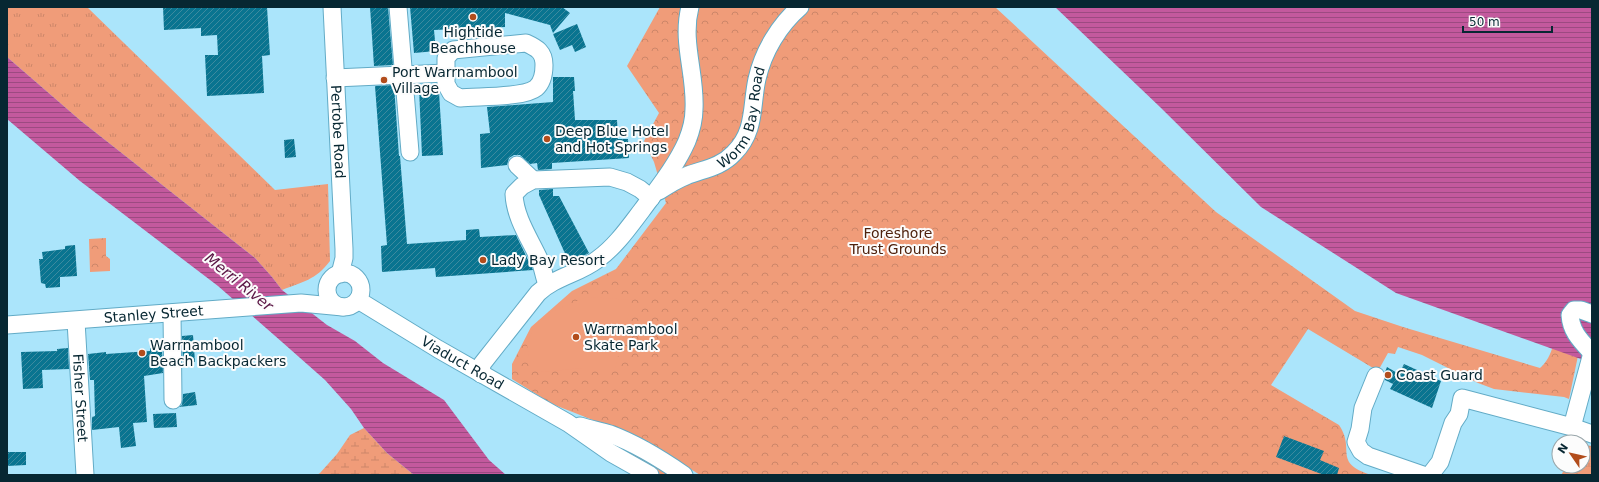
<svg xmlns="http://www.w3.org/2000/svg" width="1599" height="482" font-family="'DejaVu Sans',sans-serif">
<defs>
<pattern id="grass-tufts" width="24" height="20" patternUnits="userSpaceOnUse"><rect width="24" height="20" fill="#f09c79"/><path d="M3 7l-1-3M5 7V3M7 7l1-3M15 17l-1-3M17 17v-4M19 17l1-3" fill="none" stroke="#cc8669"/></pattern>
<pattern id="wetland-marsh" width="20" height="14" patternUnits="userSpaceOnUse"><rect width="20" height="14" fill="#f09c79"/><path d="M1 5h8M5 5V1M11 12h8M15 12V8" fill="none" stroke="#cc8669"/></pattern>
<pattern id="park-crowns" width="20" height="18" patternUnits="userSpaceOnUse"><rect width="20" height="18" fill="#f09c79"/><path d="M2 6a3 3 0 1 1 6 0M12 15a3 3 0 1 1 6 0" fill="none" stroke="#cc8669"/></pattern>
<pattern id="water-rules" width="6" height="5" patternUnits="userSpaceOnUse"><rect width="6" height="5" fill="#c3599d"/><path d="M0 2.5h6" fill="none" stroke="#9c4a81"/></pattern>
<pattern id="building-hatch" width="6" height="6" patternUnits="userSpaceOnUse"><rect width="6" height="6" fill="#097490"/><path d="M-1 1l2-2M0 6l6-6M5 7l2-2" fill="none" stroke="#3d8a9f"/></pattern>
</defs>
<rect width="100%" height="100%" fill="#abe5fb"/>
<g fill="url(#grass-tufts)">
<path d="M7 7H87L275 190 328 184 330 261C316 280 302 282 282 290L272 277 255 258 81 121 7 57Z"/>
<polygon points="591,429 675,475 661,475"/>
<polygon points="1583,445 1592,446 1592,475 1561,475 1567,466 1583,466"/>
</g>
<polygon fill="url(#wetland-marsh)" points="364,428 387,453 414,475 317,475 320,473 337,454 350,435"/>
<g fill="url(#park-crowns)">
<path d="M660 7H995L1216 212 1355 311 1403 327 1540 368C1554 356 1555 336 1558 319L1579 351 1569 399 1564 397 1494 389 1478 383 1422 355 1398 347 1395 354 1388 353 1378 371 1308 329 1271 385 1339 425C1356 450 1332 462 1371 475H700L649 442 552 404 512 379V364L531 327 572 291 616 269 666 203 654 162 644 141 659 113 627 66Z"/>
<polygon points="106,238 106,256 110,259 110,271 90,272 89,239"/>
</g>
<polygon fill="#f09c79" points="587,297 632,300 615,368 582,368 542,372 529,356 527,345 533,329 548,313"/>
<g fill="url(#water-rules)">
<polygon points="1055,7 1592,7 1592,363 1396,293 1261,207 1160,107"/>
<polygon points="7,57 81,121 255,258 272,277 282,290 327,325 355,341 383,363 444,400 489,460 506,475 414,475 387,453 364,428 351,409 325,380 282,342 218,286 80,181 7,119"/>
</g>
<g fill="url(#building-hatch)">
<polygon points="163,7 267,7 270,55 262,56 264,93 207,96 205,55 218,55 217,35 201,36 201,28 164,30"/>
<polygon points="370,7 388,7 393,65 374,66"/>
<polygon points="410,7 562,7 570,13 553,33 550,25 505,13 505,27 434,30 436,51 414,53"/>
<polygon points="577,24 586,47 575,52 572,45 560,50 553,34"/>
<polygon points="553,77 574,77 575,91 573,91 575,120 617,120 618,139 628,139 629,158 552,163 552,169 538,170 537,163 530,164 520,155 514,155 509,158 507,165 481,168 480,134 490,133 487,107 553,102"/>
<polygon points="394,85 399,156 400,156 407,244 466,240 466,230 479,229 480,237 516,235 533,270 436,277 435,268 382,272 381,246 387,245 375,86"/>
<polygon points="437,87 439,92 443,155 422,156 419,88"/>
<polygon points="294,139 296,157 285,158 284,140"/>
<polygon points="553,189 553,196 559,196 589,253 580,258 567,258 539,195 539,190"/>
<polygon points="75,245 77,276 60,277 60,287 46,288 45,284 41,283 39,259 43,259 42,252 65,249 65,246"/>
<polygon points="193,335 195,362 183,363 182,336"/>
<polygon points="162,347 163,373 144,376 147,422 133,423 136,446 121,448 119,427 92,430 92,417 95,416 94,380 90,380 88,354 106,352 106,354 150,351 150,348"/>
<polygon points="68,348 69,369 42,370 43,388 23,389 21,352 57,351 57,349"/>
<polygon points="1404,364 1441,381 1432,408 1390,389 1393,384 1385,380 1385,372 1387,367 1399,374"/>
<polygon points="195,392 197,405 179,407 182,405 183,394"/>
<polygon points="176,413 177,427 154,428 153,414"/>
<polygon points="1284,436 1324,451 1320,460 1339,468 1337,475 1324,475 1276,457"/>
<polygon points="7,452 26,452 26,465 7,466"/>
</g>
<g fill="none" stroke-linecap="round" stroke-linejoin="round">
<defs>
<g id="minor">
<path id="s1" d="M332 7 344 249V258L340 274"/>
<polyline points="398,7 410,152"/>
<path d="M526 43C537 48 544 52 544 65 544 73 543 82 536 88 524 98 477 96 460 98L451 93 446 84V58L453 50Z"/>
<polyline points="335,78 446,73"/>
<polyline points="517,165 533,180"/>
<path id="s2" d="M659 191C668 185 676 180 686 176 703 169 720 168 734 153 756 131 751 106 757 79 763 52 779 25 800 7"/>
<circle cx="344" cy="290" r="17"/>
<path d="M547 284C544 277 543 268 540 261 530 239 515 218 514 194L522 186 533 180 610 177 627 182 640 189 651 198"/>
<path id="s3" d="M358 300 438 349 568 423 611 453 650 475"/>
<polyline points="172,313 173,400"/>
<path d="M1592 314 1581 310H1574L1570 315C1571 332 1581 341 1592 353"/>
<path id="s4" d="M76 321 85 475"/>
<path id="s5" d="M7 325 301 303 343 307"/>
<path d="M481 374 482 364 538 293C556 276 579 274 598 259 616 246 629 227 642 210 658 188 676 166 687 141 691 131 694 120 694 109 696 74 681 42 690 7"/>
<polyline points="1376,376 1363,408 1360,429 1356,442 1361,451 1368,456 1423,475"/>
<path d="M580 426C590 429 600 431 610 434 637 444 661 459 684 475"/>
<polyline points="1572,427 1592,353"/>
<polyline points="1430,475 1440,462 1453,423 1459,414 1462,398 1572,427 1592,434"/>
</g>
</defs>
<use href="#minor" stroke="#62abc6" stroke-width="19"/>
<use href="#minor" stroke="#fff" stroke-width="17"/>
</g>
<g fill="#b24d1c" stroke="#fcfcfc" stroke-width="1.5">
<circle cx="473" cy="17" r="4"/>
<circle cx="384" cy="80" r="4"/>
<circle cx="547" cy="139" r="4"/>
<circle cx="483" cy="260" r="4"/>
<circle cx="576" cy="337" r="4"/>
<circle cx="142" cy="353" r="4"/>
<circle cx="1388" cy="375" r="4"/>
</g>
<g text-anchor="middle" stroke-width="4" stroke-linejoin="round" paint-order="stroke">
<g font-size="14" fill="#072732" stroke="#fcfcfc" text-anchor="start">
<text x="473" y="37" text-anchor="middle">Hightide<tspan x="473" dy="16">Beachhouse</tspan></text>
<text x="392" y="77">Port Warrnambool<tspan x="392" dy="16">Village</tspan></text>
<text x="555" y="136">Deep Blue Hotel<tspan x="555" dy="16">and Hot Springs</tspan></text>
<text x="491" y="265">Lady Bay Resort</text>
<text x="584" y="334">Warrnambool<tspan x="584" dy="16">Skate Park</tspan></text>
<text x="150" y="350">Warrnambool<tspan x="150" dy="16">Beach Backpackers</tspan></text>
<text x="1396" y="380">Coast Guard</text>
</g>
<g font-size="14" fill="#072732" stroke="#fcfcfc">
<text dy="5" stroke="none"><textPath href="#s2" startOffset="121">Worm Bay Road</textPath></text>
<text dy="5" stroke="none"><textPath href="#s1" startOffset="125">Pertobe Road</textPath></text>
<text dy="5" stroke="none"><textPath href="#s5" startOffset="147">Stanley Street</textPath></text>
<text dy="5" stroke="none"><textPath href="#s3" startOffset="122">Viaduct Road</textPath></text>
<text dy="5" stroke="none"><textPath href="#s4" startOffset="77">Fisher Street</textPath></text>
</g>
<g font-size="14" fill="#4f220d" stroke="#fcfcfc">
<text x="898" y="238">Foreshore<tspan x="898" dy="16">Trust Grounds</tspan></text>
</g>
<g font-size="15" font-style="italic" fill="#5b1745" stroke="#fcfcfc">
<text transform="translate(239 282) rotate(39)" y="5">Merri River</text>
</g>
</g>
<rect width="1599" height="482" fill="none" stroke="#072732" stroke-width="16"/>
<g transform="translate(1571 454) rotate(304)"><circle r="19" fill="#fcfcfc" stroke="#9aa7ab"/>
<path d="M0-3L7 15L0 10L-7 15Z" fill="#b24d1c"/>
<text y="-6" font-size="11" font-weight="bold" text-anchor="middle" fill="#072732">N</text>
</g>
<path d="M1463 26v6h89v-6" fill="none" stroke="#072732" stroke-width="2"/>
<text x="1469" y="26" font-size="12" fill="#072732" stroke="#fcfcfc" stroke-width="3" paint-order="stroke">50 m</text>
</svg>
